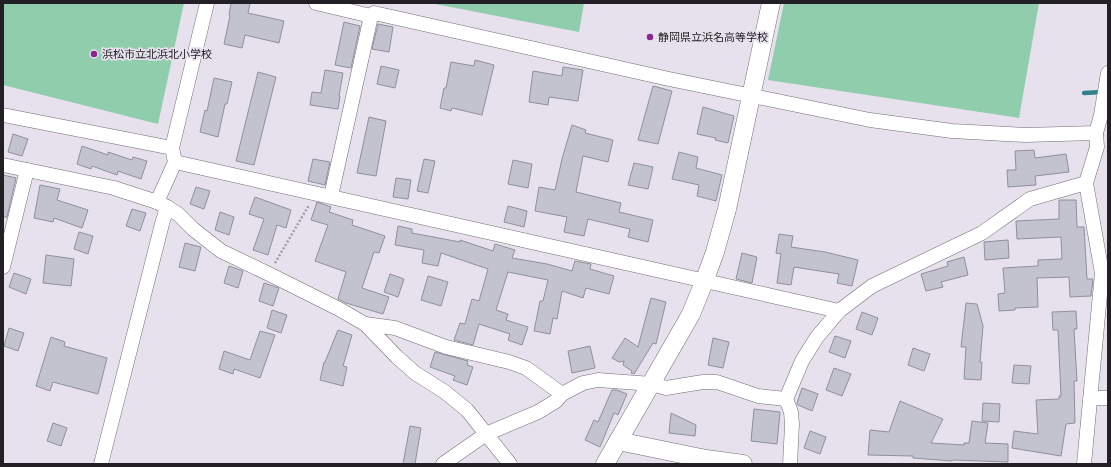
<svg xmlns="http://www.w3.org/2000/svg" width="1111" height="467" font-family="'Varela Round','Noto Sans JP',sans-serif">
<rect width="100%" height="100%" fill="#e6e1ed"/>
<g fill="#8fcdad">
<polygon points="3,3 184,3 158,124 3,85"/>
<polygon points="430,3 584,3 579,32"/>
<polygon points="784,3 1039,3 1019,118 768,80"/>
</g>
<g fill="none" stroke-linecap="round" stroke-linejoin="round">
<polyline stroke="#31818a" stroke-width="4.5" points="1084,93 1102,92"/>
</g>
<g fill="#c3c2cf" stroke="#908f9b">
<polygon points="231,3 250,3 248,13 284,21 279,43 245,35 242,48 224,44 230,16 229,15"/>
<polygon points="344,22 360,26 351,68 335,65"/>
<polygon points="378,24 393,27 389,52 372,49"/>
<polygon points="475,60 494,65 482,115 452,108 451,111 440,108 444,88 446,88 451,62 474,66"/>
<polygon points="381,66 399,70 395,88 377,84"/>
<polygon points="563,67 583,70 578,101 549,97 548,105 529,102 533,71 562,76"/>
<polygon points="325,70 343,73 339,96 340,96 338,109 310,105 312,92 321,93"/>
<polygon points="258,72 276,77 254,165 236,161"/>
<polygon points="214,78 232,82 227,104 225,104 218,137 200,132 205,110 207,111"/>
<polygon points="653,86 672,91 658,144 638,140"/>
<polygon points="703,107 734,116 728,143 715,140 716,138 697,134"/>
<polygon points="369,117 386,121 376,176 357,173"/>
<polygon points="572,125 586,130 585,133 613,140 608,162 583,156 576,192 621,203 619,212 653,220 648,242 628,237 630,229 588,219 584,236 564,232 567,217 535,211 539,187 555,190 562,159"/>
<polygon points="13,134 28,139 22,156 8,152"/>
<polygon points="82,146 108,155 108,152 132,160 133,157 147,161 141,179 118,171 117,175 92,166 91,169 77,164"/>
<polygon points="1034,150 1035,158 1066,154 1069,172 1035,176 1036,185 1008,187 1007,170 1016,170 1015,151"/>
<polygon points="679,152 698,157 696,168 722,175 716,201 697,196 699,185 672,179"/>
<polygon points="313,159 330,162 325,185 308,181"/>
<polygon points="424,159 435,161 428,193 417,191"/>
<polygon points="513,160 532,164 528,188 508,184"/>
<polygon points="634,163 653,167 648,189 628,185"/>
<polygon points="3,175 16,178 7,217 3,217"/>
<polygon points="396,178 411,180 408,199 393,197"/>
<polygon points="40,185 60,189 57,200 88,210 82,228 54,218 53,222 34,218"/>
<polygon points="196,187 210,191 204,209 190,204"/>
<polygon points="255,197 291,210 286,228 277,225 268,255 253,250 264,219 249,214"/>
<polygon points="1059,200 1076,200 1077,227 1084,227 1087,279 1093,279 1091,296 1070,297 1069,277 1037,278 1038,307 1015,308 1015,310 999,311 998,294 1005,293 1003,268 1038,266 1038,260 1062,259 1061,237 1017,239 1016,221 1059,219"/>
<polygon points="317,202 331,207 329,212 353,220 352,225 385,236 379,253 374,252 362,288 389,297 383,314 346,303 338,299 346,272 315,261 328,225 311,220"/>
<polygon points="508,206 527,211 524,227 504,222"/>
<polygon points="132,209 146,213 140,231 126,226"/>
<polygon points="220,212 234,217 229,235 215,230"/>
<polygon points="398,226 412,229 412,233 460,242 460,240 493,251 495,244 515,250 512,258 547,264 572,271 575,261 591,264 590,269 614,276 609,294 586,288 583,298 562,291 557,319 553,318 550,334 534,331 540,301 543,301 548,280 508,272 496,310 508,314 506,320 528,327 522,345 508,340 510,334 479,324 473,345 454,340 460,323 465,324 472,299 479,301 488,269 441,253 438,266 422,263 424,250 395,245"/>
<polygon points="79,232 93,236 88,254 74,249"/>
<polygon points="779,234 793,236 791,247 825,252 858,260 852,286 837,283 839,274 794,267 791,285 777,283 781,254 776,253"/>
<polygon points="1008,240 1009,258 985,260 984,242"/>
<polygon points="185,243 201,247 195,271 179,267"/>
<polygon points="742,253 757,257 752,283 736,279"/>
<polygon points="46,255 74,259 71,286 43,283"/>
<polygon points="964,257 968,275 941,282 943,287 926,291 921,274 948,266 947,262"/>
<polygon points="229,266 243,271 238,288 224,283"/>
<polygon points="14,273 31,279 26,294 9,287"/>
<polygon points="390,274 404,279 398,297 384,292"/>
<polygon points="428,276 448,282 441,306 421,300"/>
<polygon points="264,283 279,288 273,306 259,301"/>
<polygon points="651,298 666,302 656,344 653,343 634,374 631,373 632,371 623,365 624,361 619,362 612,358 625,338 638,347"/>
<polygon points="966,303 977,304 983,326 980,362 982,362 981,380 964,379 966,347 961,347"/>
<polygon points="272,310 287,315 281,333 267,328"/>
<polygon points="1076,311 1077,329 1074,329 1077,381 1074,381 1075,423 1066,424 1061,456 1012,448 1014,431 1038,434 1036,400 1059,399 1059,396 1061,396 1058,330 1053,330 1052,312"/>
<polygon points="862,312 878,318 872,335 856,329"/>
<polygon points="9,328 24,333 18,351 4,346"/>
<polygon points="338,330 352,335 343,366 347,367 343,386 320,380 324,362 325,362"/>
<polygon points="260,331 275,335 260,378 234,369 233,374 219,369 224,351 250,360"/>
<polygon points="835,336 851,341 845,358 829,352"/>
<polygon points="51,337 65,342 64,346 107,358 98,394 53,382 50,391 36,386"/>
<polygon points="713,338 729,342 723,368 708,365"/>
<polygon points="590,346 595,368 572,373 568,351"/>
<polygon points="913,348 930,354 924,371 908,365"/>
<polygon points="435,352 468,361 467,365 473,367 467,385 453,380 455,376 430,367"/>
<polygon points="1014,365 1031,366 1029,384 1012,383"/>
<polygon points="834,368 851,374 842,396 826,390"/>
<polygon points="802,388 818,394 812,411 798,405 797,403"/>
<polygon points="612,390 617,390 627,394 618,415 614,413 600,447 585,440 594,420 598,422"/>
<polygon points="900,401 943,419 931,443 964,445 964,443 969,443 972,421 988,423 985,443 1008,444 1008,462 953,460 952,461 913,458 913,456 868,455 870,430 889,432"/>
<polygon points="983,403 1000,404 999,422 982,421"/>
<polygon points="754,409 780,412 777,444 751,441"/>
<polygon points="671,413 696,425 695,436 669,433"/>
<polygon points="53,423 67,428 61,446 47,441"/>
<polygon points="410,426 421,428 415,464 403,464"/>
<polygon points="810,431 826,437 820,454 804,448"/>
</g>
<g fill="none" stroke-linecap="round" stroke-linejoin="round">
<defs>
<g id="minor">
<polyline points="316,3 371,16 374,13 669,79 870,120 952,131 1025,135 1096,133 1101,115 1108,73"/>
<polyline points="3,115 172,148"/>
<polyline points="175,162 839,311"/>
<polyline points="3,165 114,188 157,202 167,207 178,214 193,229 221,251 269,274 339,309 365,324 397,357 415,373 445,392 467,410 510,464"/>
<polyline points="331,196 371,16"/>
<polyline points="157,202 175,162 172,148 207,3"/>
<polyline points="3,267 27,170"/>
<polyline points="365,324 395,328 446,347 509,362 526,368 562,394"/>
<polyline points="1091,398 1108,398"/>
<polyline points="101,464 162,224 167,207"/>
<polyline points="443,464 486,434 538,412 556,401 562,394 583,383 598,380 652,384 666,388 703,382 717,382 758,396 786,399"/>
<polyline points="790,464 792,424 791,412 786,399 802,361 817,337 839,311 872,286 982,233 1030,199 1086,183"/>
<polyline points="1084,464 1102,273 1086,183 1097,147 1096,133"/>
</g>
<g id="tertiary">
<polyline points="618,441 706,459 743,464"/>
<polyline points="605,464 691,314 704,282 715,252 727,209 771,3"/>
</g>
</defs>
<use href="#minor" stroke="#706c77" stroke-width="15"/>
<use href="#tertiary" stroke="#706c77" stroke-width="19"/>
<polyline stroke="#a29ea8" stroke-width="2.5" stroke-dasharray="2 2" stroke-linecap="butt" points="275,263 309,205"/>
<use href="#minor" stroke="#fff" stroke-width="14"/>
<use href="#tertiary" stroke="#fff" stroke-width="18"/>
</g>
<g fill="#8a278e" stroke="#e6e1ed" stroke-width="1.5">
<circle cx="650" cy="37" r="4"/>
<circle cx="94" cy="54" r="4"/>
</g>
<g text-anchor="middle" stroke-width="3.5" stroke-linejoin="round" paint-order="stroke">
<g font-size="11" fill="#222024" stroke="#e6e1ed" text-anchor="start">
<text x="658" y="41">静岡県立浜名高等学校</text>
<text x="102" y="58">浜松市立北浜北小学校</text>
</g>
</g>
<rect width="1111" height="467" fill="none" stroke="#222024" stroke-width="8"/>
</svg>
